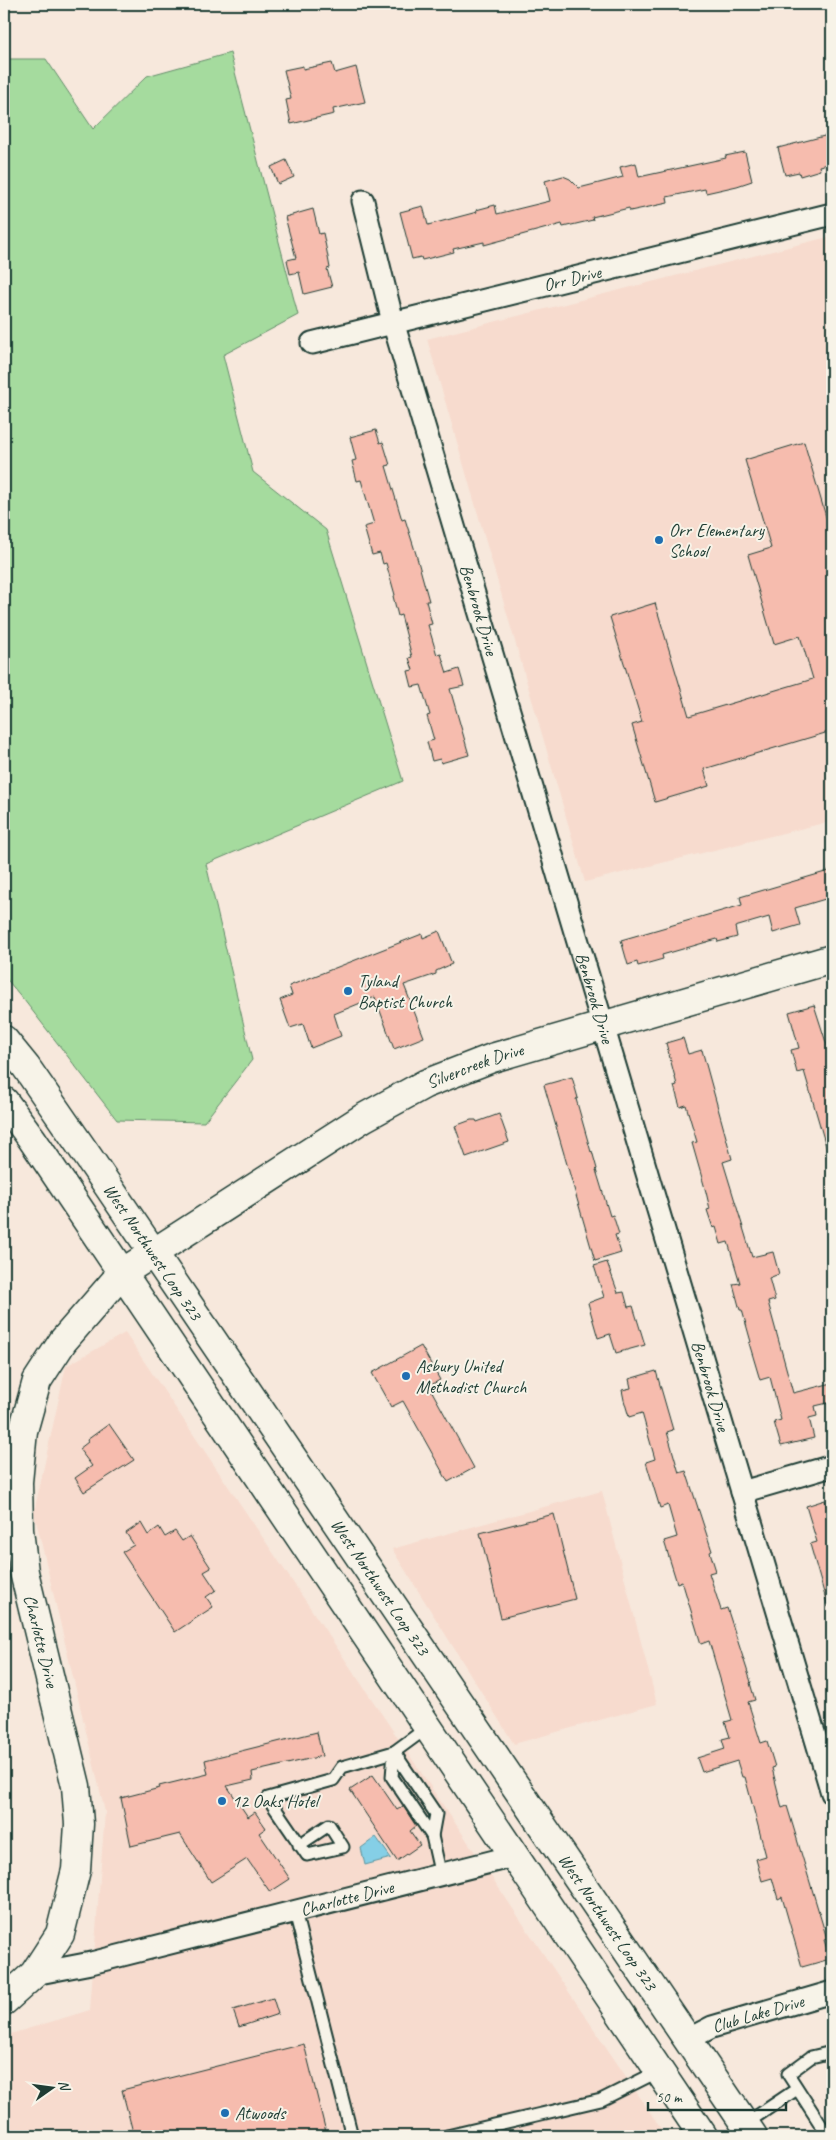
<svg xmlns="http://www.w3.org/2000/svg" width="836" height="2140" font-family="Caveat,sans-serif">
<rect width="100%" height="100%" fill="#f7e8dc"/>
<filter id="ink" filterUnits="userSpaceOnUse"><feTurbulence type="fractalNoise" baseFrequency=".02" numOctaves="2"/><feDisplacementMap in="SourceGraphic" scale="10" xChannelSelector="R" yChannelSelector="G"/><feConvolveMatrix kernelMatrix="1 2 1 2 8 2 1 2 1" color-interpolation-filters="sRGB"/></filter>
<g filter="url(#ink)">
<g fill="#f7dbce">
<polygon points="832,236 832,821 585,882 427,339"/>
<polygon points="125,1333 666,2136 4,2136 4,2036 90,2010 105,1812 34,1512 66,1366"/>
<polygon points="602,1491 657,1704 514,1744 392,1549"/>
</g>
<polygon fill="#a5db9e" stroke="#628c69" points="230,53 298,315 223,355 253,472 326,530 403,781 206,864 252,1060 204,1122 117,1120 24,1000 4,976 4,59 46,59 93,129 147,76"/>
<polygon fill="#85cfe6" stroke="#5c959f" points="376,1837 391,1858 365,1865 361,1848"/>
<g fill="#f6bcae" stroke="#1f3d34">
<polygon points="332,63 335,73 356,67 365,102 333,109 334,114 291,124 286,100 291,99 284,70 303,66 303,69"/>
<polygon points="832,134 832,163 819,166 820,170 800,176 799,172 785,175 778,148"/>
<polygon points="745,152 752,181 737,186 706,193 705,189 667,197 668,203 630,211 629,208 592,217 593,220 563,227 562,224 484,245 484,242 453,249 454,252 422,260 421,257 412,259 400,212 423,206 428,225 477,212 476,210 495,205 497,214 550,201 545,181 563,176 570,179 579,188 623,177 620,167 636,163 639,177 726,158 725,156"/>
<polygon points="286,160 294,177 278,184 271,167"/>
<polygon points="313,209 319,234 323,233 327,252 330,268 327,269 332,287 304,294 299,272 290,274 287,260 296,258 285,217"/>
<polygon points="376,430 380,443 383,442 390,465 386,466 402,520 405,519 416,554 429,601 426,601 432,624 428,625 437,655 441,654 447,673 459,669 464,686 450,689 469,755 441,763 440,759 432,761 427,742 434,740 427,716 430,715 421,685 412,687 408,671 413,670 409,658 412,657 401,615 398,616 393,596 395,595 386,563 383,564 380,553 372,555 364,527 374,524 361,480 357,481 352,461 356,460 350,437"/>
<polygon points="804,442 832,537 832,731 704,769 709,786 655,802 632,725 642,722 610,617 655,603 689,716 813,679 800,636 774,644 748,555 771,548 745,460"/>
<polygon points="832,870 832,897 795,908 800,925 773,933 769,917 735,927 737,937 718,942 717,939 662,955 663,959 638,966 637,962 628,965 621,940 742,905 740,897"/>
<polygon points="439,931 452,964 436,971 436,974 404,985 424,1037 394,1049 375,997 334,1014 341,1036 311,1048 303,1024 290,1028 280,1000 292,995 289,986 422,934 423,938"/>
<polygon points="814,1005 832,1061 832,1153 828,1153 804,1071 797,1073 791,1050 799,1048 789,1012"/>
<polygon points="683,1038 688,1054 702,1050 732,1159 723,1162 752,1257 773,1252 779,1274 769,1278 775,1300 768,1302 793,1393 832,1383 832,1402 815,1406 817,1416 809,1418 814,1438 781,1446 774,1422 781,1420 770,1377 760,1380 749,1343 751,1342 742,1310 740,1310 733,1284 740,1283 728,1242 721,1244 716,1227 713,1228 707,1210 710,1209 706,1192 692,1143 697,1142 686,1105 680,1107 674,1086 677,1085 666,1043"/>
<polygon points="572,1077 578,1098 576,1099 591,1152 592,1151 597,1169 596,1170 610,1216 613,1215 619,1234 615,1235 621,1253 595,1261 544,1085"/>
<polygon points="499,1114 509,1142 466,1157 455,1126 471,1120 476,1120 477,1122"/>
<polygon points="607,1262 618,1293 624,1292 628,1307 633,1306 645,1345 616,1353 610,1334 598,1338 588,1303 604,1297 594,1266"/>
<polygon points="421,1346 440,1380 429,1386 474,1468 448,1482 403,1401 391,1407 372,1373"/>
<polygon points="656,1371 673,1430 667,1432 679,1473 686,1471 712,1551 710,1552 716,1571 709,1573 721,1610 727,1608 751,1682 750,1683 755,1700 748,1702 761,1743 767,1741 775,1767 772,1768 782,1808 787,1806 827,1939 824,1940 830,1959 802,1967 782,1897 778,1899 772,1878 762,1881 756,1859 766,1856 745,1777 742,1777 737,1761 702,1772 697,1758 725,1749 722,1739 730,1737 725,1722 732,1720 709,1641 701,1644 682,1581 677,1583 664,1541 677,1537 668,1505 660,1508 646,1462 655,1459 642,1413 629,1417 624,1400 622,1390 631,1388 629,1379"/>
<polygon points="109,1424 134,1460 84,1492 75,1478 92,1466 79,1449 88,1442 87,1440"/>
<polygon points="825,1500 832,1524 832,1606 828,1607 810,1544 817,1542 806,1506"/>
<polygon points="554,1514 575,1599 501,1618 480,1533"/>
<polygon points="141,1523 148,1535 159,1527 165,1537 175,1531 182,1541 190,1536 211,1568 204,1572 216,1590 206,1597 213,1607 175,1632 122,1552 134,1545 126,1533"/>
<polygon points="317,1732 322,1756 252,1772 253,1780 227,1786 248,1817 255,1812 266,1828 259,1833 290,1879 270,1892 247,1859 211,1882 180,1834 131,1846 121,1798 160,1788 159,1786 208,1774 205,1760"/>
<polygon points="373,1775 397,1810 403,1806 416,1826 410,1831 420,1845 397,1861 350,1790"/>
<polygon points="273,1998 278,2014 239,2027 233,2010"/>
<polygon points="304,2044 327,2136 134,2136 122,2090"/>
</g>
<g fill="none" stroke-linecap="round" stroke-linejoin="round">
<defs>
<g id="service">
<polyline points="394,1752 392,1777 432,1836 441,1876"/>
<polyline points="394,1752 436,1814 432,1836"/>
<polyline points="299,1845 329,1825 343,1847 307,1855 268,1798 333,1780 342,1767 394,1752 428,1727"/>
<polyline points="295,1912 352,2136"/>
<polyline points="745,2124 797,2089"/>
<polyline points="447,2136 601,2100 659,2071"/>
<polyline points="828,2136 788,2074 811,2057 832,2052"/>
</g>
<g id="minor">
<path id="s1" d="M363 201 393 322 832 1793"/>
<path id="s2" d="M312 343 832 214"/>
<polyline points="742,1492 832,1466"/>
<path id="s3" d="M34 1974 91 1963 514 1856"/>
<path id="s4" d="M687 2040 712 2027 832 1992"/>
</g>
<g id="tertiary">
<path id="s5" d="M4 2001 34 1974 60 1934 76 1870 79 1824 76 1786 24 1572 19 1530 18 1482 23 1431 37 1381 63 1341 122 1273 363 1118 425 1084 492 1058 832 959"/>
</g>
<g id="trunk">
<path id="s6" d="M4 1040 26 1067 89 1158 753 2136"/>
<polyline points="4,1101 32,1139 703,2136"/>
</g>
</defs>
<use href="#service" stroke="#1f3d34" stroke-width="15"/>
<use href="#minor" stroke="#1f3d34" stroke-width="25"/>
<use href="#tertiary" stroke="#1f3d34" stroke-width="31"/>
<use href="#trunk" stroke="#1f3d34" stroke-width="31"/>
<use href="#service" stroke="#f7f3e8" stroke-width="11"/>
<use href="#minor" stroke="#f7f3e8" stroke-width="21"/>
<use href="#tertiary" stroke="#f7f3e8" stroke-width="28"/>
<use href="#trunk" stroke="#f7f3e8" stroke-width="28"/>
</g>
</g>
<g fill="#1f6fb2" stroke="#f7f3e8" stroke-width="2">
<circle cx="659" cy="540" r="5"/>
<circle cx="348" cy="991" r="5"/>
<circle cx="406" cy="1376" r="5"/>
<circle cx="222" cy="1801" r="5"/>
<circle cx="225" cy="2113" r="5"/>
</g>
<g text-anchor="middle" stroke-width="4" stroke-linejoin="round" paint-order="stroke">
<g font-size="18" fill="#1f3d34" stroke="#f7f3e8">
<text dy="6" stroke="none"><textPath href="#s2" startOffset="268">Orr Drive</textPath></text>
<text dy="6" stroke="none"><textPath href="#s1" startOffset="425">Benbrook Drive</textPath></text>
<text dy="6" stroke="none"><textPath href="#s1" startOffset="830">Benbrook Drive</textPath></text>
<text dy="6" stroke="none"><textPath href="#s5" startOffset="1200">Silvercreek Drive</textPath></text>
<text dy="6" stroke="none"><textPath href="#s6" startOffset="259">West Northwest Loop 323</textPath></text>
<text dy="6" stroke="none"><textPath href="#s1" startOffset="1235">Benbrook Drive</textPath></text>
<text dy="6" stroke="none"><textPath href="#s6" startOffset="664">West Northwest Loop 323</textPath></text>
<text transform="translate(41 1641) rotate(76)" y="6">Charlotte Drive</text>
<text dy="6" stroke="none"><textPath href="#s3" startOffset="322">Charlotte Drive</textPath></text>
<text dy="6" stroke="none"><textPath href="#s6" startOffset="1069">West Northwest Loop 323</textPath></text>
<text dy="6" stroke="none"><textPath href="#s4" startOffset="76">Club Lake Drive</textPath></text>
</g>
<g font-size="18" fill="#1f3d34" stroke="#f7f3e8" text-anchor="start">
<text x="669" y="536">Orr Elementary<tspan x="669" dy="21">School</tspan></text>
<text x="358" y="987">Tyland<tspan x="358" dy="21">Baptist Church</tspan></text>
<text x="416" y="1372">Asbury United<tspan x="416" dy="21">Methodist Church</tspan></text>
<text x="232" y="1807">12 Oaks Hotel</text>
<text x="235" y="2119">Atwoods</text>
</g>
</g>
<rect width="836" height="2140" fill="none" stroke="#f7f3e8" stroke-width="20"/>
<rect x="10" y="10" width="816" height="2120" fill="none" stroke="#1f3d34" stroke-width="2" filter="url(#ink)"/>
<g transform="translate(52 2088) rotate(76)" stroke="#f7f3e8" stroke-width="4" paint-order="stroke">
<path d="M0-4L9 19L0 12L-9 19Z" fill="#1f3d34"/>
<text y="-8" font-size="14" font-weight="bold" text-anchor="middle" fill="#1f3d34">N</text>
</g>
<path d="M648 2102v8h138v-8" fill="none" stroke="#1f3d34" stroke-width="2.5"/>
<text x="656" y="2102" font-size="15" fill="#1f3d34" stroke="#f7f3e8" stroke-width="4" paint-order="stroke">50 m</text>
</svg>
